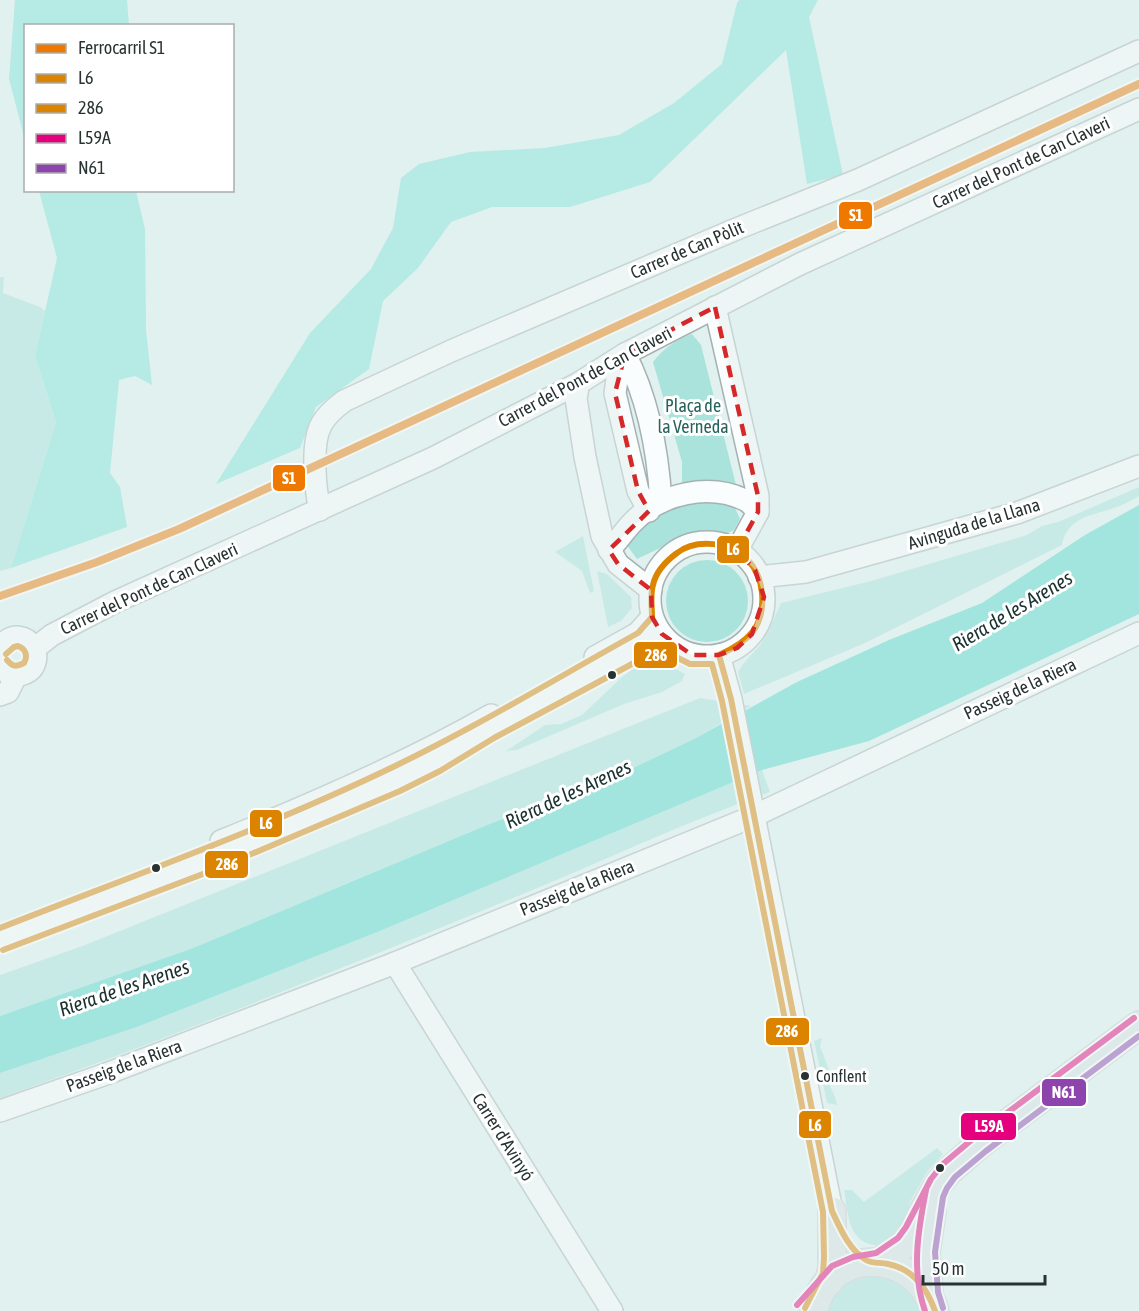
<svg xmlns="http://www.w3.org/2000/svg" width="1139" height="1311" font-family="'Asap Condensed',sans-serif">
<rect width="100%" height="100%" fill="#e1f1ef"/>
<g fill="#a9e3dc">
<polygon points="0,277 4,277 3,293 40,307 45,311 35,356 56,422 11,568 0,571"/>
<path d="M692 334 701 345 736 485 689 487 682 484V462L653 362C664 348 676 340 692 334Z"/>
<path d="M1139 487V496C1132 500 1125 504 1117 507 1095 515 1067 516 1062 545L865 643 744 694 738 672 743 664 760 645 769 630 781 603 871 581 1027 535 1042 526 1058 522Z"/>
<polygon points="680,502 721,502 735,508 740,519 734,530 726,534 707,532 677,540 637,559 626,544 652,515"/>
<polygon points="583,536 594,591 590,593 582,571 555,552"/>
<circle cx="707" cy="601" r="41"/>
<polygon points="597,571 607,574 631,597 632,608 621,621 608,627"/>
<polygon points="651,662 669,665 685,674 682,681 662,692 624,704 517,750 506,751 545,725 561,724 582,715 622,677 635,667"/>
<polygon points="700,698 751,706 694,739 616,776 487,825 193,948 0,1016 0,975 85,945"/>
<path d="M762 770 770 792C686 822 605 860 523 894 350 965 177 1036 0 1098V1073L137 1027 380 931Z"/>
<polygon points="822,1038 820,1046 829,1070 830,1086 835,1097 837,1105 827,1103 814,1041"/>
<path d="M937 1148 943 1154 927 1172 910 1202 906 1219 897 1235 881 1246C847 1244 849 1217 844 1190H852L864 1202Z"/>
<path d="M882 1274 907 1286 923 1311H827C840 1281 851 1279 882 1274Z"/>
</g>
<g fill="#80e2d8">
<polygon points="15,0 127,0 129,25 26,26 25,140 9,79"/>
<polygon points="739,0 818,0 809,17 843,175 807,184 786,50 650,182 570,207 492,207 451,222 418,268 383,301 369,369 316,407 300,448 216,484 310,333 371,269 393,228 401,178 419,164 470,152 545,148 619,135 674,103 722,64 737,3"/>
<polygon points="39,191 136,191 145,229 146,330 152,385 135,376 119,380 110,473 120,487 127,527 11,568 56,422 35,356 57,258"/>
</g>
<polygon fill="#55d6cb" points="1139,505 1139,614 869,741 762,770 380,931 137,1027 0,1073 0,1016 193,948 487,825 616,776 694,739 797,682 889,640 982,603 1085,535"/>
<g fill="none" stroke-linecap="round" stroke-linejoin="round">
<defs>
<g id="minor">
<polyline points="715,307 758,496 758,512 736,552"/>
<polyline points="579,383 576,398 585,457 602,536 618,564 651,590"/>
<path d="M320 510C315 489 311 444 321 425 326 415 336 407 344 401L451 351 734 230 858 180 1139 51"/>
<path d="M649 511 638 491 615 393 618 373 625 354C648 398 658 453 661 502"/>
<circle cx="707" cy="599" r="57"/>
<path d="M609 550C618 541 625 530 633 522 661 493 709 483 745 500 750 502 754 508 758 512"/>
<polyline points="759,577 806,572 1017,513 1139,466"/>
<path d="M0 647C26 616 54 667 20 675 11 677 6 673 0 666"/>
<polyline points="34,649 52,635 115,602 433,458 579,383 625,354 800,264 1139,109"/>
<polyline points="719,655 731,699 832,1211"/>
<polyline points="595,657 638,633 652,617"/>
<polyline points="0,695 8,692 16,676"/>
<path d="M221 841C313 804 405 764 491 715"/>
<path d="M0 942C114 901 228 857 339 808 388 786 446 763 489 730L641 649 649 646H674"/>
<polyline points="395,963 612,1311"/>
<polyline points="0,1111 106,1074 395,963 754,816 1139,633"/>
</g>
<g id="major">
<polyline points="879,1262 904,1245 914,1231 921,1215 939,1183 949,1171 980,1144 1139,1025"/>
<polyline points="829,1282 832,1268 832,1211"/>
<polyline points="929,1294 926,1252 932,1211"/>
<path d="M814 1311C827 1245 916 1247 935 1311"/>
</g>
</defs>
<use href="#minor" stroke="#a6b2b1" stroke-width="24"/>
<use href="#major" stroke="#c5cdcc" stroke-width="30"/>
<use href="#minor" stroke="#fafdfd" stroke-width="21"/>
<use href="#major" stroke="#d7e1e1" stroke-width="27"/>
<defs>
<path id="bus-1" d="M0 928C132 876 267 828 395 766 478 726 557 678 638 633L652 617C652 607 650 595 653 585 656 571 666 561 677 553 696 538 732 542 748 560 757 570 761 581 762 593 765 627 748 642 719 655L731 699 832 1211C840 1228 849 1250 866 1260 873 1264 881 1262 888 1264 913 1269 927 1288 935 1311"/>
<g id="bus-2">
<path d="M6 654 14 647 18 646C26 649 28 656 24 663 16 667 13 667 7 660"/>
<polyline points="3,950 216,869 400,791 440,771 494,738 645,657 651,655 672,655 690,664 712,664 722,701 823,1212 824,1257 823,1273 805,1308"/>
</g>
<g id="bus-3">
<polyline points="797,1305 832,1266 853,1257 876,1253 898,1238 906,1227 931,1179 943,1164 975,1137 1134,1018"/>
<path d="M925 1311C911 1271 918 1231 926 1190"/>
</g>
<polyline id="bus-4" points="943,1308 938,1292 935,1252 943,1197 947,1188 955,1177 986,1151 1139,1036"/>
</defs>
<use href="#bus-1" stroke="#fff" stroke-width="10"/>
<use href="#bus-2" stroke="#fff" stroke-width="10"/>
<use href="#bus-3" stroke="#fff" stroke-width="10"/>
<use href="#bus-4" stroke="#fff" stroke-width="10"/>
<use href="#bus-1" stroke="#dc8400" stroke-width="6"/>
<use href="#bus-2" stroke="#dc8400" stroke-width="6"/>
<use href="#bus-3" stroke="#e5007d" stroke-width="6"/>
<use href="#bus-4" stroke="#8e44ad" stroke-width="6"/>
<defs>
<polyline id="rail-1" points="0,596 97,562 179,529 1139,84"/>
</defs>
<use href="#rail-1" stroke="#fff" stroke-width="12"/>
<use href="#rail-1" stroke="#ef7900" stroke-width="8"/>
</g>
<path d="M0 0H1139V1311H0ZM715 307 758 496V512L737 550 755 570 764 597 752 634 737 648 719 655H692L662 634 652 617 651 590 618 564 609 550 649 511 638 491 615 393 625 354Z" fill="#e1f1ef" fill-opacity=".55" fill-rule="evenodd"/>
<path fill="none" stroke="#d62828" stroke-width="4.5" stroke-dasharray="12 8" stroke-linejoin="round" d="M715 307 758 496V512L737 550 755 570 764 597 752 634 737 648 719 655H692L662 634 652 617 651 590 618 564 609 550 649 511 638 491 615 393 625 354Z"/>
<g fill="#273331" stroke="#fff" stroke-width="2">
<circle cx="612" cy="675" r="5"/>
<circle cx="156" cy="868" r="5"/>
<circle cx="805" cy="1076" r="5"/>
<circle cx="940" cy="1168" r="5"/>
</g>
<g text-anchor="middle" stroke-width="6" stroke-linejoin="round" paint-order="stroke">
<g font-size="16" fill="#273331" stroke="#fff" text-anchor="start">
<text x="816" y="1082">Conflent</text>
</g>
<g font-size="18" fill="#273331" stroke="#fff">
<text transform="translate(1021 163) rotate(-25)" y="6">Carrer del Pont de Can Claveri</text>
<text transform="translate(687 250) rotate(-23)" y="6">Carrer de Can Pòlit</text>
<text transform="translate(585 377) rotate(-28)" y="6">Carrer del Pont de Can Claveri</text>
<text transform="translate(974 524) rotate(-17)" y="6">Avinguda de la Llana</text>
<text transform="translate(149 589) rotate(-25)" y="6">Carrer del Pont de Can Claveri</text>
<text transform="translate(1020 689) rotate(-25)" y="6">Passeig de la Riera</text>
<text transform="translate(577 888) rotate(-22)" y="6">Passeig de la Riera</text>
<text transform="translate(124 1066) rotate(-20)" y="6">Passeig de la Riera</text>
<text transform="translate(503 1137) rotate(58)" y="6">Carrer d'Avinyó</text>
</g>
<g font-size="18" fill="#25635c" stroke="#fff">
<text x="693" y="412">Plaça de<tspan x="693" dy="21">la Verneda</tspan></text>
</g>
<g font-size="20" font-style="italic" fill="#19322f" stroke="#fff">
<text transform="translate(1012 611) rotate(-31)" y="7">Riera de les Arenes</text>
<text transform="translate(568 794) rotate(-25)" y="7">Riera de les Arenes</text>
<text transform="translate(124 988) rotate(-19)" y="7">Riera de les Arenes</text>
</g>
</g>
<g stroke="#fff" stroke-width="2">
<rect x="838" y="201" width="35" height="29" rx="6" fill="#ef7900"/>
<rect x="272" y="464" width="34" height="28" rx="6" fill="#ef7900"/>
<rect x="716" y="535" width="34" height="29" rx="6" fill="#dc8400"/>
<rect x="633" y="641" width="45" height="28" rx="6" fill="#dc8400"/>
<rect x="249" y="809" width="34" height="29" rx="6" fill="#dc8400"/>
<rect x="204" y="850" width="45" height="29" rx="6" fill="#dc8400"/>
<rect x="765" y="1017" width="45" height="29" rx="6" fill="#dc8400"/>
<rect x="1041" y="1078" width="46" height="29" rx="6" fill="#8e44ad"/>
<rect x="798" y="1110" width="34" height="29" rx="6" fill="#dc8400"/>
<rect x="960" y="1112" width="57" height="29" rx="6" fill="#e5007d"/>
</g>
<g font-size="16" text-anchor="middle" font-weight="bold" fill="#fff">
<text x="856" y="221">S1</text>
<text x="289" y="484">S1</text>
<text x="733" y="555">L6</text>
<text x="656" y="661">286</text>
<text x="266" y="829">L6</text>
<text x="227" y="870">286</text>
<text x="787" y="1037">286</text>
<text x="1064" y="1098">N61</text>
<text x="815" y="1131">L6</text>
<text x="989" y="1132">L59A</text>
</g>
<rect x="24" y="24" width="210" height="168" fill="#ffffff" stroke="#a9adad" stroke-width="1.5"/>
<rect x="36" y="44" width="30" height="9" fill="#ef7900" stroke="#a9adad" stroke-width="1.5"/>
<text x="78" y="54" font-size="18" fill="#273331">Ferrocarril S1</text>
<rect x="36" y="74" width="30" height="9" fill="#dc8400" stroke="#a9adad" stroke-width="1.5"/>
<text x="78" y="84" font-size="18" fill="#273331">L6</text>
<rect x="36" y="104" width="30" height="9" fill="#dc8400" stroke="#a9adad" stroke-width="1.5"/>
<text x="78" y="114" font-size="18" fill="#273331">286</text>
<rect x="36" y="134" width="30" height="9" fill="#e5007d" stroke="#a9adad" stroke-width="1.5"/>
<text x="78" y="144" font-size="18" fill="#273331">L59A</text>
<rect x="36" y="164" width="30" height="9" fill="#8e44ad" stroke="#a9adad" stroke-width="1.5"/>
<text x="78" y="174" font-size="18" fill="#273331">N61</text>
<path d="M923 1275v9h122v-9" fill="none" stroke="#273331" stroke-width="3"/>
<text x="932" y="1275" font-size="18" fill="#273331" stroke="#ffffff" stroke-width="4.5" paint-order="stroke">50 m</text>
</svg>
